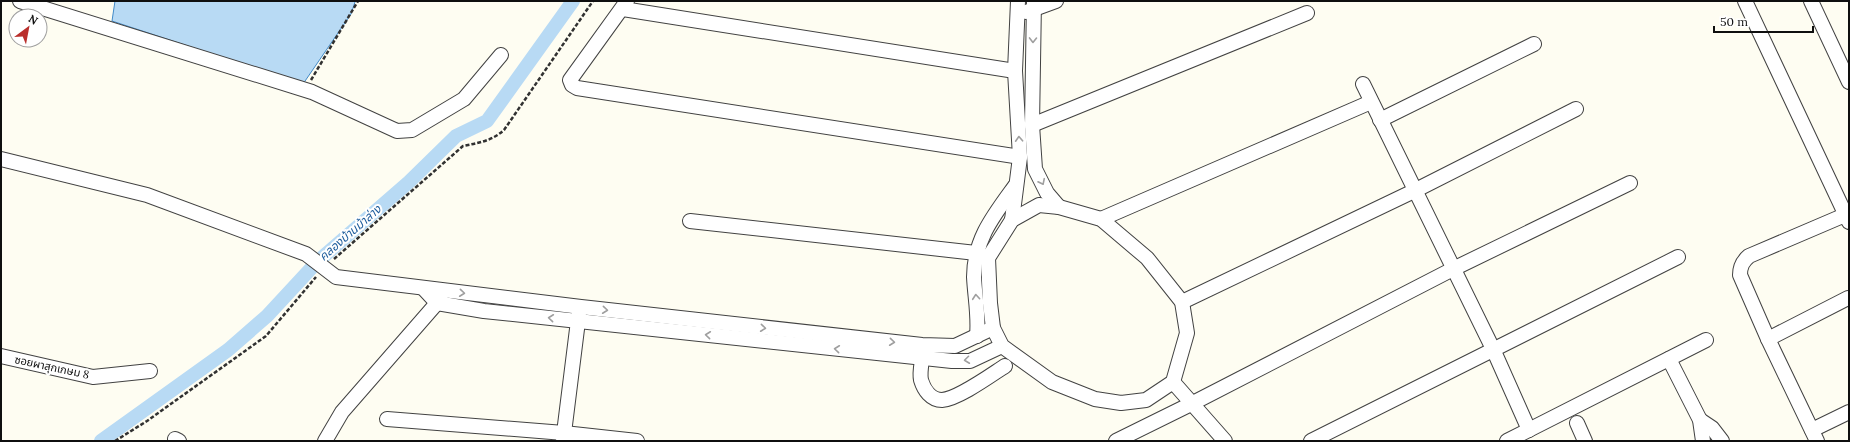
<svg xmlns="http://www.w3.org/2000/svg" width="1850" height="442" font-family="Lora,'Noto Sans Thai',serif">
<rect width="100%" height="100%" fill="#fefdf2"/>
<polygon fill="#b8daf4" stroke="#428ac8" points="115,1 355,1 355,2 351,14 303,84 112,21"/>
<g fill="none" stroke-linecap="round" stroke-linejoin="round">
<polyline stroke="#b8daf4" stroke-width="14" points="101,441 228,350 267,316 317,262 409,182 456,136 487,121 573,1"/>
<defs>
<g id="minor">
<polyline points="20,1 312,92 397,131 412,130 464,99 501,55"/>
<polyline points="627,1 570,80 572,85 577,88 1020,157"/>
<polyline points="1034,1 1032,125 1035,169 1047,193 1059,207"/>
<polyline points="1745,1 1849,222"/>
<polyline points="1811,1 1849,82"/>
<polyline points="623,9 1015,71"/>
<polyline points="1026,12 1056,1"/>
<polyline points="1363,84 1493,349 1529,430"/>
<polyline points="1380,120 1534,44"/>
<polyline points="1032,125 1307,13"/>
<polyline points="1,159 147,195 306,254 336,277 581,307 922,345 955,346 993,328"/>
<polygon points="1039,205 1059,207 1101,219 1147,258 1182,302 1187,333 1173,382 1146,400 1121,403 1095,399 1052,382 1002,346 993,328 990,303 988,258 1012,220"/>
<polyline points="1101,219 1371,102"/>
<polyline points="1012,220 1020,157 1015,71 1018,1"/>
<polyline points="690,221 976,253 988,258"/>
<polyline points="424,289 437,303 484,311 952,361 970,361 1002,346"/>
<polyline points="1182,302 1414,191 1576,109"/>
<path d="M977 336C979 316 975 297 974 277 974 239 994 215 1015 186"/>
<polyline points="1768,339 1848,298"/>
<path d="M923 350C923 360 919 370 921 380 924 390 931 400 942 400 958 399 991 375 1005 366"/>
<polyline points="1,356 93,377 150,371"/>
<polyline points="1669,359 1700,420 1703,441"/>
<polyline points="1173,382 1225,441"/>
<polyline points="387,419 564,433 637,441"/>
<polyline points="1700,420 1712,428 1722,441"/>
<polyline points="1577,423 1585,441"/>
<polyline points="1812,430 1849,412"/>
<polyline points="175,439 179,441"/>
<polyline points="325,441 342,412 437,303 441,295"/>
<polyline points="563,441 579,313"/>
<polyline points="1116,441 1191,404 1453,269 1630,183"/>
<polyline points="1311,441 1678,257"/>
<polyline points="1507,441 1706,340"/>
<path d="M1817 441 1768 339 1740 275C1740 266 1743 261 1749 256L1845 215"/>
</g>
</defs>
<use href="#minor" stroke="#424242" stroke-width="16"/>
<g stroke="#313131" stroke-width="2.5" stroke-dasharray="4 2" stroke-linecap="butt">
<polyline points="311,80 358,1"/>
<path d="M334 259 463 146C478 143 492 141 504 130L593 1"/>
<polyline points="115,441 147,421 266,336 316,277"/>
</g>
<use href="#minor" stroke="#fff" stroke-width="14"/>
</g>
<defs><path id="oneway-chevron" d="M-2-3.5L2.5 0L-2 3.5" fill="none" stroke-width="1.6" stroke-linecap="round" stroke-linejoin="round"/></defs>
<g stroke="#9f9f9f">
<use href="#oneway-chevron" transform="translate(1033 40) rotate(91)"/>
<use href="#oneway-chevron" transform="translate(1019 139) rotate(-93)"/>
<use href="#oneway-chevron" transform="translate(1042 182) rotate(64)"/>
<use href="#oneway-chevron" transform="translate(462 293) rotate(6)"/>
<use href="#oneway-chevron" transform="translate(976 297) rotate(-95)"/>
<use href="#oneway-chevron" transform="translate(605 310) rotate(6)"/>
<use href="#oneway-chevron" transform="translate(551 318) rotate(-174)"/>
<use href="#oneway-chevron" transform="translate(763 328) rotate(6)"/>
<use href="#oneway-chevron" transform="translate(708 335) rotate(-174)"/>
<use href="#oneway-chevron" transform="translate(892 342) rotate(6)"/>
<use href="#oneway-chevron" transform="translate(837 349) rotate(-174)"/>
<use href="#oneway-chevron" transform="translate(967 360) rotate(173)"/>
</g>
<g text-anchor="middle" stroke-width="4" stroke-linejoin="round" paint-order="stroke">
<g font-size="11" fill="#0f0f0f" stroke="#fff">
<text transform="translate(52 367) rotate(12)" y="4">ซอยผาสุกเกษม 8</text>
</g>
<g font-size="12" font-style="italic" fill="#1d5c9c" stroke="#fff">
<text transform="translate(350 233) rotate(-41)" y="4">คลองบ้านม้าล่าง</text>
</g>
</g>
<rect width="1850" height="442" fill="none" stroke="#0f0f0f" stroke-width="4"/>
<g transform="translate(28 28) rotate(32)"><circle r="19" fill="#ffffff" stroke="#9f9f9f"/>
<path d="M0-3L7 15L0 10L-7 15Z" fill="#ba2f2c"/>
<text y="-6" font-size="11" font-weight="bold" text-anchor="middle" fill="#0f0f0f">N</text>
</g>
<path d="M1714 26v6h99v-6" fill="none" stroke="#0f0f0f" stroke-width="2"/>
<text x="1720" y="26" font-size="12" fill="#0f0f0f" stroke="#ffffff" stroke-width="3" paint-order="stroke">50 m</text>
</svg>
